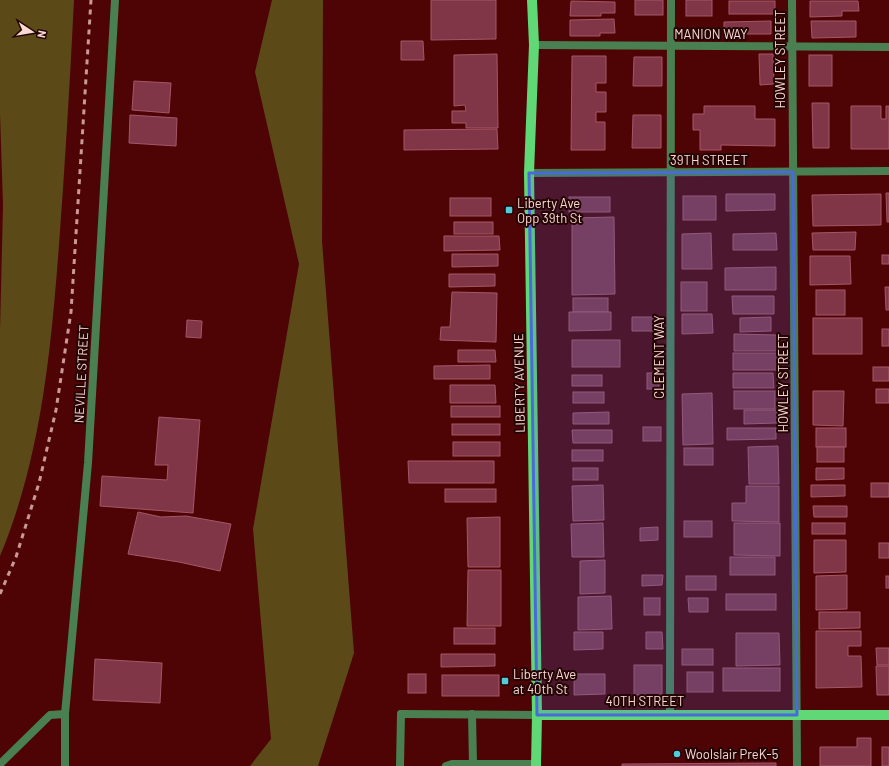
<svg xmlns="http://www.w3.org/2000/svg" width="889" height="766" font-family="Barlow,sans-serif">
<rect width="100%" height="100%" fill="#4e0405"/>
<g fill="#5c4918">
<path d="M0 0H74C70 82 65 163 59 245 51 350 41 458 0 556V331L3 205 0 114Z"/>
<polygon points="272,0 323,0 322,241 354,653 318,766 250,766 271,739 253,529 299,264 255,72"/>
</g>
<g fill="#813648" stroke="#a45667">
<polygon points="431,0 496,0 496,39 431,40"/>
<rect x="635" y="0" width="28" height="15"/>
<rect x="686" y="0" width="26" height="16"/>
<polygon points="571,1 615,2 615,13 601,13 601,16 570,16"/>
<rect x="729" y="1" width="46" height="13"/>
<polygon points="810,1 858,1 859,11 842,11 842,16 810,17"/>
<polygon points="614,19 615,33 600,33 600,36 570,36 570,20"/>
<polygon points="771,21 771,34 724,34 724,22"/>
<polygon points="811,21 856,21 856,37 812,38"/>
<polygon points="401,41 423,41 424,60 401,60"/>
<polygon points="497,54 498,128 466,128 466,123 452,123 452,111 466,111 465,105 454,106 454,55"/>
<polygon points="759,54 773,54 774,84 760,85"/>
<rect x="809" y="55" width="23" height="31"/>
<polygon points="572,56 606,56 606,83 596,83 596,92 606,92 606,112 596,112 596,122 605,122 605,150 571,150"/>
<polygon points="634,57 662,57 662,86 633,86"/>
<polygon points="134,81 171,83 169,113 132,110"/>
<polygon points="812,103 829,103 829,148 813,148"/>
<polygon points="704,106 755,106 755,119 775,119 775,146 721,145 721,150 700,150 700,130 693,130 693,114 704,114"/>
<polygon points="851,106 881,106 881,119 886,119 886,106 889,106 889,149 851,149"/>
<polygon points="130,115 177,118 176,146 129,143"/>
<polygon points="633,115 661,115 661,148 632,148"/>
<polygon points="497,129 498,149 404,150 404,130"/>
<polygon points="886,193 889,193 889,222 887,222"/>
<polygon points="726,194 775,194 775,210 726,211"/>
<polygon points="881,194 881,225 813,226 812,195"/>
<rect x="683" y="196" width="33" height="24"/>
<rect x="569" y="197" width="41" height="15"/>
<rect x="450" y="198" width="41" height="18"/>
<polygon points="614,217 615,294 572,295 572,218"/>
<rect x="454" y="222" width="39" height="12"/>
<polygon points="856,232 855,250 813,250 812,233"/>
<polygon points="711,233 712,269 682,269 682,234"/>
<polygon points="776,233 777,250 733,250 733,234"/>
<polygon points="444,236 499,236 500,250 444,251"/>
<polygon points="452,254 498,254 498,266 452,267"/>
<rect x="882" y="255" width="7" height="9"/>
<polygon points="810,256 850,256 851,284 810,285"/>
<polygon points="776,267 776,290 725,290 725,268"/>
<polygon points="449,274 495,274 495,286 449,287"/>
<rect x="681" y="282" width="26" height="29"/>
<polygon points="885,287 889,287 889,310 886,310"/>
<rect x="816" y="290" width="29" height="25"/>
<polygon points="452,292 497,293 496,342 440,340 441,327 450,327"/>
<polygon points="732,296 774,296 774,314 733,314"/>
<rect x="573" y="298" width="35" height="14"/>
<polygon points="569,312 611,312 611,330 569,331"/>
<polygon points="682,314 712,314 713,333 682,334"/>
<polygon points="632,317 660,317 661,331 632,331"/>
<polygon points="771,317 771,331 740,332 740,318"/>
<rect x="813" y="318" width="49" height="36"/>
<polygon points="187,320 202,321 201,338 186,337"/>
<rect x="882" y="329" width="7" height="17"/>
<polygon points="734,334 777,335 777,351 734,351"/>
<rect x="572" y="340" width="48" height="27"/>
<polygon points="458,350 495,350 496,362 458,362"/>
<rect x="733" y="353" width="44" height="17"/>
<polygon points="490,365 490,379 434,379 434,366"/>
<rect x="873" y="367" width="16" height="14"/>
<rect x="647" y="373" width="12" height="16"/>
<polygon points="733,373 773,373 774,388 733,388"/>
<rect x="572" y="375" width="30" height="11"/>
<polygon points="450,385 495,385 496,403 450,403"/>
<rect x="876" y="389" width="13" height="14"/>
<rect x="734" y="391" width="41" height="18"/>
<polygon points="813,391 844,391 843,426 813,425"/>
<rect x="573" y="392" width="31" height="11"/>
<polygon points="712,393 713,444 683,445 682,394"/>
<rect x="451" y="406" width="49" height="11"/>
<polygon points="744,410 777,410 777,423 744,424"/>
<polygon points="609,412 609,424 573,424 573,413"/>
<polygon points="159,417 200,420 193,513 100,506 102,476 167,480 168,465 155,465"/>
<rect x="452" y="424" width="48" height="11"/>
<rect x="643" y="427" width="18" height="14"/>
<polygon points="727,428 776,428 776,439 727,440"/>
<rect x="816" y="428" width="30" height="19"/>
<polygon points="572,430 612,430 612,443 573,443"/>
<rect x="453" y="442" width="47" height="14"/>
<polygon points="778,446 779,484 749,484 748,447"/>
<rect x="817" y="447" width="27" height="15"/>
<rect x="684" y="448" width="29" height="17"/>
<rect x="572" y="450" width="31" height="11"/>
<polygon points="408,461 494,461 494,483 409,483"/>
<rect x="573" y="468" width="25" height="12"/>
<polygon points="816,468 844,468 844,479 816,480"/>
<rect x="871" y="483" width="18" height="14"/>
<polygon points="603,485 604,520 573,521 572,486"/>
<polygon points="811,485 845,485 845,496 811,497"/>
<polygon points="746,486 779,486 779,522 732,521 732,503 746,503"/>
<rect x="445" y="489" width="51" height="13"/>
<polygon points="813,506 847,506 847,517 814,517"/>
<polygon points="138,512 161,517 186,516 231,524 220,571 179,562 128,554"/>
<polygon points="500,517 500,567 468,567 467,518"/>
<rect x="684" y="521" width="28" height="16"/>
<polygon points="603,523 604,557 572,557 571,524"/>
<polygon points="734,523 780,523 780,556 734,555"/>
<rect x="812" y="523" width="33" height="11"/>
<polygon points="658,527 658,540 640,541 640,528"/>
<polygon points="814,540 846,540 846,572 814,573"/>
<rect x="879" y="543" width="10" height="15"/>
<rect x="730" y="557" width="45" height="18"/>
<polygon points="605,560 605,593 580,594 580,561"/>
<polygon points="468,570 501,570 501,626 467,626"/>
<polygon points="642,575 663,575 662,585 642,586"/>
<polygon points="847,575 847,609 816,610 816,576"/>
<rect x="686" y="576" width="30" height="14"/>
<rect x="886" y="576" width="3" height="12"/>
<rect x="726" y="594" width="50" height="16"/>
<polygon points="611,596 612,629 578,630 578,597"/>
<rect x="644" y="598" width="16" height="17"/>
<polygon points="688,598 708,598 708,612 689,612"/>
<polygon points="819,612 860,612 860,628 819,629"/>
<rect x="454" y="628" width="41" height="16"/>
<polygon points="816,631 861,631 861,646 848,646 848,656 861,656 862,687 816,688"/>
<polygon points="574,632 603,632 603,649 574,650"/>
<polygon points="646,632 662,632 663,649 646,649"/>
<polygon points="736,633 779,633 780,665 736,666"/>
<polygon points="876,648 889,648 889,665 877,665"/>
<rect x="682" y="649" width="31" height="16"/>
<polygon points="441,654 495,654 495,666 441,667"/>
<polygon points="95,659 162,663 160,703 93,700"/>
<rect x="634" y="665" width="28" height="30"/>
<polygon points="876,666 889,666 889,695 877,695"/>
<rect x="723" y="668" width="57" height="23"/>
<rect x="687" y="672" width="26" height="20"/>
<rect x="408" y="674" width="18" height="19"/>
<polygon points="574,674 605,674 605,694 574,695"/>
<rect x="442" y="675" width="57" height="21"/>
<polygon points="857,738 871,738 871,766 820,766 820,747 857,747"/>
<rect x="882" y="747" width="7" height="19"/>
<polygon points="776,763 776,766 622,766 622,764"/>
</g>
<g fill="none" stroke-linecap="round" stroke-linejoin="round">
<g stroke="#497f51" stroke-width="8">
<polyline points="534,45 889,47"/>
<polyline points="472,714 473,764 536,764"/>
<polyline points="670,714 671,0"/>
<polyline points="0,764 50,715 65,714"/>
<polyline points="400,766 401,714"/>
<polyline points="446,766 452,764 473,764 473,766"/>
</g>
<g stroke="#497f51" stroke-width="8">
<polyline points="792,0 797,766"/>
<polyline points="529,173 889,171"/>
<polyline points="401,714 537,715"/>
<polyline points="65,766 65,714 88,463 115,0"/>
</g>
<g stroke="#60d876" stroke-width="10">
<polyline points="532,0 534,45 529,173 537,715 536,766"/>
<polyline points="537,715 889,715"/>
</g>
<polyline stroke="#c89996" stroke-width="3" stroke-dasharray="5 5" stroke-linecap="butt" points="0,594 16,557 39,483 56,410 71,312 91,0"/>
</g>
<path fill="#4a6ad7" fill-opacity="0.2" stroke="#4a6ad7" stroke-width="3" stroke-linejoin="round" d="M793 172 797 715H537L529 173Z"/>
<g fill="#53cbdb" stroke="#220504" stroke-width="1.5">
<rect x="505" y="206" width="8" height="8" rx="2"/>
<rect x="501" y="677" width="8" height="8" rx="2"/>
<circle cx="677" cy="754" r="4"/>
</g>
<g text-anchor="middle" stroke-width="4" stroke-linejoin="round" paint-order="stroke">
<g font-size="13" fill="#fcd8d3" stroke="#220504">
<text x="711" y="39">MANION WAY</text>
<text transform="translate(780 59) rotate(-90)" y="5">HOWLEY STREET</text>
<text x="709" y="165">39TH STREET</text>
<text transform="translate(659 357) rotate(-90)" y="5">CLEMENT WAY</text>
<text transform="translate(81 374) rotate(-87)" y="5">NEVILLE STREET</text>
<text transform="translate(519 383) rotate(-91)" y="5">LIBERTY AVENUE</text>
<text transform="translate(783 383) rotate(-90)" y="5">HOWLEY STREET</text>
<text x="645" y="706">40TH STREET</text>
</g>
<g font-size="13" fill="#fcd8d3" stroke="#220504" text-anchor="start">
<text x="517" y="208">Liberty Ave<tspan x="517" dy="15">Opp 39th St</tspan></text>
<text x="513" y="679">Liberty Ave<tspan x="513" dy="15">at 40th St</tspan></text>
<text x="685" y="759">Woolslair PreK-5</text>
</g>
</g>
<g transform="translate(32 32) rotate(102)" stroke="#220504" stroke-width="3" paint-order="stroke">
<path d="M0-3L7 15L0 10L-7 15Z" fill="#fcd8d3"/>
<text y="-6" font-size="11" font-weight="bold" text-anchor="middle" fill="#fcd8d3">N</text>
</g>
</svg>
